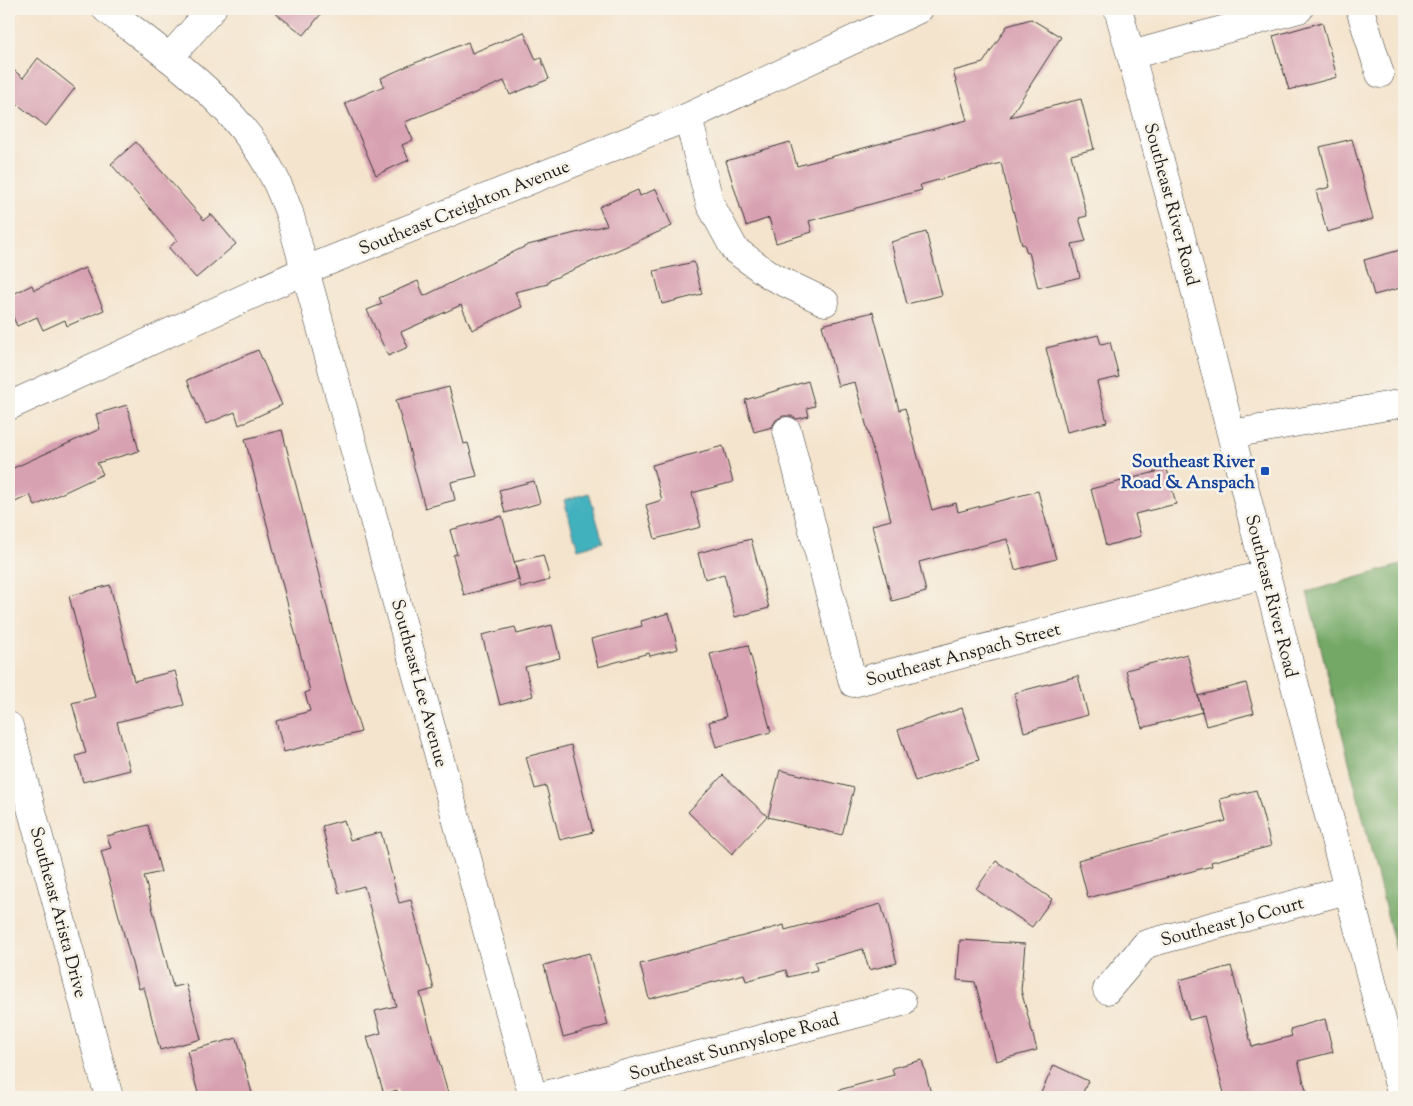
<svg xmlns="http://www.w3.org/2000/svg" width="1413" height="1106" font-family="'Sorts Mill Goudy',serif">
<rect width="100%" height="100%" fill="#f7f3e8"/>
<filter id="ink" filterUnits="userSpaceOnUse"><feTurbulence type="fractalNoise" baseFrequency=".02" numOctaves="2"/><feDisplacementMap in="SourceGraphic" scale="10" xChannelSelector="R" yChannelSelector="G"/><feConvolveMatrix kernelMatrix="1 2 1 2 8 2 1 2 1" color-interpolation-filters="sRGB"/></filter>
<filter id="wash" filterUnits="userSpaceOnUse"><feTurbulence type="fractalNoise" baseFrequency=".0096" numOctaves="4" result="noise"/><feDisplacementMap in="SourceGraphic" scale="20" xChannelSelector="R" yChannelSelector="G"/><feGaussianBlur stdDeviation="1.12" result="paint"/><feColorMatrix in="noise" values="0 0 0 0 0 0 0 0 0 0 0 0 0 0 0 0 0 1.4 0 .05"/><feComposite in="paint" operator="in"/></filter>
<g filter="url(#wash)">
<rect width="100%" height="100%" fill="#f4e4cd"/>
<polygon fill="#73a866" stroke="#486241" points="1404,564 1404,950 1396,951 1307,592"/>
<polygon fill="#43b1be" stroke="#30666d" points="589,493 603,542 578,549 564,500"/>
<g id="blocks">
<g fill="#d8a1b2">
<polygon points="270,9 325,9 304,35"/>
<polygon points="1031,19 1061,37 1010,117 1081,99 1094,149 1071,155 1087,216 1079,218 1086,241 1072,244 1080,277 1038,288 1029,252 1027,253 1024,244 1022,245 1001,163 920,185 922,190 809,221 812,232 776,243 769,218 746,226 726,161 790,142 797,166 967,120 953,71 983,63 1007,26"/>
<polygon points="1322,22 1337,77 1289,90 1273,36"/>
<polygon points="524,32 536,60 541,58 549,79 510,95 504,81 405,122 413,140 402,145 409,160 376,175 345,103 384,86 381,78 410,65 468,42 472,53"/>
<polygon points="38,58 75,88 46,126 9,98 9,66 23,78"/>
<polygon points="1352,139 1373,219 1327,232 1316,191 1330,187 1320,147"/>
<polygon points="136,142 204,220 211,214 236,244 196,278 169,248 177,240 111,164"/>
<polygon points="656,189 672,226 548,281 548,284 515,292 522,307 472,330 461,305 401,332 408,347 388,356 367,310 382,304 379,298 418,281 424,296 528,245 607,225 599,207 638,190 640,196"/>
<polygon points="926,232 942,295 907,304 891,242"/>
<polygon points="1404,249 1404,287 1374,295 1364,260"/>
<polygon points="694,262 702,294 662,304 654,271"/>
<polygon points="85,268 104,310 67,326 65,320 43,330 37,317 17,326 9,308 9,296 32,285 34,290"/>
<polygon points="873,312 899,410 905,408 932,510 956,503 958,512 1038,491 1056,559 1015,570 1007,539 919,562 926,592 892,601 872,525 891,520 855,382 838,386 822,325"/>
<polygon points="1098,335 1101,344 1110,342 1119,377 1097,382 1107,422 1067,432 1046,348"/>
<polygon points="258,350 282,405 239,425 235,412 206,424 187,380"/>
<polygon points="808,381 815,406 807,408 809,416 797,419 791,416 783,416 776,420 772,427 754,432 745,400"/>
<polygon points="449,387 464,444 468,443 477,476 451,482 455,500 425,508 396,400"/>
<polygon points="127,405 139,451 97,463 103,474 35,506 30,495 9,505 9,470 100,429 96,414"/>
<polygon points="282,430 346,682 361,732 284,752 276,721 310,711 305,693 310,691 245,439"/>
<polygon points="723,446 733,482 692,493 701,527 655,539 646,505 662,500 652,465"/>
<polygon points="1167,469 1176,504 1135,514 1141,536 1106,546 1091,489"/>
<polygon points="534,481 540,503 505,513 499,490"/>
<polygon points="502,516 519,580 464,595 453,555 457,554 450,530"/>
<polygon points="751,539 769,608 735,617 724,574 705,579 698,553"/>
<polygon points="543,555 550,580 521,588 514,562"/>
<polygon points="110,585 134,681 175,671 184,705 117,722 130,770 83,782 76,756 86,753 72,703 95,697 69,596"/>
<polygon points="669,613 678,649 650,656 649,653 598,667 591,639 642,626 641,621"/>
<polygon points="552,625 560,658 525,667 533,696 500,705 482,635 515,627 517,634"/>
<polygon points="748,645 771,732 716,747 709,722 726,717 710,654"/>
<polygon points="1187,654 1202,712 1142,728 1126,670"/>
<polygon points="1078,676 1088,715 1024,732 1014,693"/>
<polygon points="1246,683 1254,713 1206,726 1198,696"/>
<polygon points="962,708 979,760 915,781 898,730"/>
<polygon points="571,745 593,832 560,840 546,786 535,789 526,757"/>
<polygon points="780,770 854,788 842,835 768,817"/>
<polygon points="723,775 767,816 732,854 688,812"/>
<polygon points="1256,790 1271,846 1211,862 1212,866 1088,898 1078,860 1226,821 1220,799"/>
<polygon points="344,820 350,840 381,832 399,903 411,900 434,989 420,993 449,1097 399,1097 397,1090 384,1094 367,1037 381,1033 375,1011 396,1006 364,886 339,893 322,826"/>
<polygon points="148,825 161,872 144,876 173,987 186,984 201,1039 160,1050 144,987 139,989 101,851 111,848 107,836"/>
<polygon points="996,861 1052,899 1032,927 976,889"/>
<polygon points="881,904 897,963 869,970 863,949 815,962 817,970 788,977 786,970 746,981 744,974 649,999 640,964 784,925 785,930"/>
<polygon points="960,940 1025,944 1021,990 1037,1050 996,1061 975,982 957,980"/>
<polygon points="589,953 608,1025 563,1037 544,965"/>
<polygon points="1231,966 1252,1047 1292,1036 1290,1029 1325,1019 1333,1052 1298,1061 1308,1097 1225,1097 1204,1016 1189,1020 1179,980"/>
<polygon points="237,1038 253,1097 199,1097 187,1051"/>
<polygon points="922,1060 932,1097 840,1097 839,1090 894,1075 892,1068"/>
<polygon points="1054,1065 1088,1081 1081,1097 1039,1097"/>
</g>
</g>
</g>
<g filter="url(#ink)">
<use href="#blocks" fill-opacity="0" stroke="#3c3a37" stroke-width="1"/>
<g fill="none" stroke-linecap="round" stroke-linejoin="round">
<defs>
<g id="minor">
<path d="M106 9C168 56 238 105 274 177 280 188 284 200 289 212L533 1097"/>
<polyline points="1118,9 1188,262 1266,574 1402,1097"/>
<polyline points="1360,9 1380,74"/>
<polyline points="1131,55 1299,9"/>
<polyline points="169,58 212,9"/>
<polyline points="688,117 710,204 735,250 771,276 825,302"/>
<polyline points="9,406 306,270 688,117 919,9"/>
<polyline points="787,431 853,683 1266,574"/>
<polyline points="1232,434 1404,403"/>
<polyline points="9,726 109,1097"/>
<polyline points="1107,990 1146,944 1347,890"/>
<polyline points="538,1097 902,1002"/>
</g>
</defs>
<use href="#minor" stroke="#3c3a37" stroke-width="29"/>
<use href="#minor" stroke="#fff" stroke-width="28"/>
</g>
</g>
<rect fill="#1a4fb4" stroke="#f7f3e8" stroke-width="2" x="1260" y="466" width="10" height="10" rx="2.5"/>
<g text-anchor="middle" stroke-width="5" stroke-linejoin="round" paint-order="stroke">
<g font-size="18" fill="#1c1c1c" stroke="#f7f3e8">
<text transform="translate(1172 204) rotate(75)" y="6">Southeast River Road</text>
<text transform="translate(464 207) rotate(-22)" y="6">Southeast Creighton Avenue</text>
<text transform="translate(1272 596) rotate(76)" y="6">Southeast River Road</text>
<text transform="translate(963 654) rotate(-15)" y="6">Southeast Anspach Street</text>
<text transform="translate(420 683) rotate(75)" y="6">Southeast Lee Avenue</text>
<text transform="translate(59 912) rotate(75)" y="6">Southeast Arista Drive</text>
<text transform="translate(1232 921) rotate(-15)" y="6">Southeast Jo Court</text>
<text transform="translate(734 1046) rotate(-15)" y="6">Southeast Sunnyslope Road</text>
</g>
<g font-size="18" font-weight="bold" fill="#164399" stroke="#f7f3e8" text-anchor="end">
<text x="1255" y="467">Southeast River<tspan x="1255" dy="21">Road &amp; Anspach</tspan></text>
</g>
</g>
<rect width="1413" height="1106" fill="none" stroke="#f7f3e8" stroke-width="30"/>
</svg>
